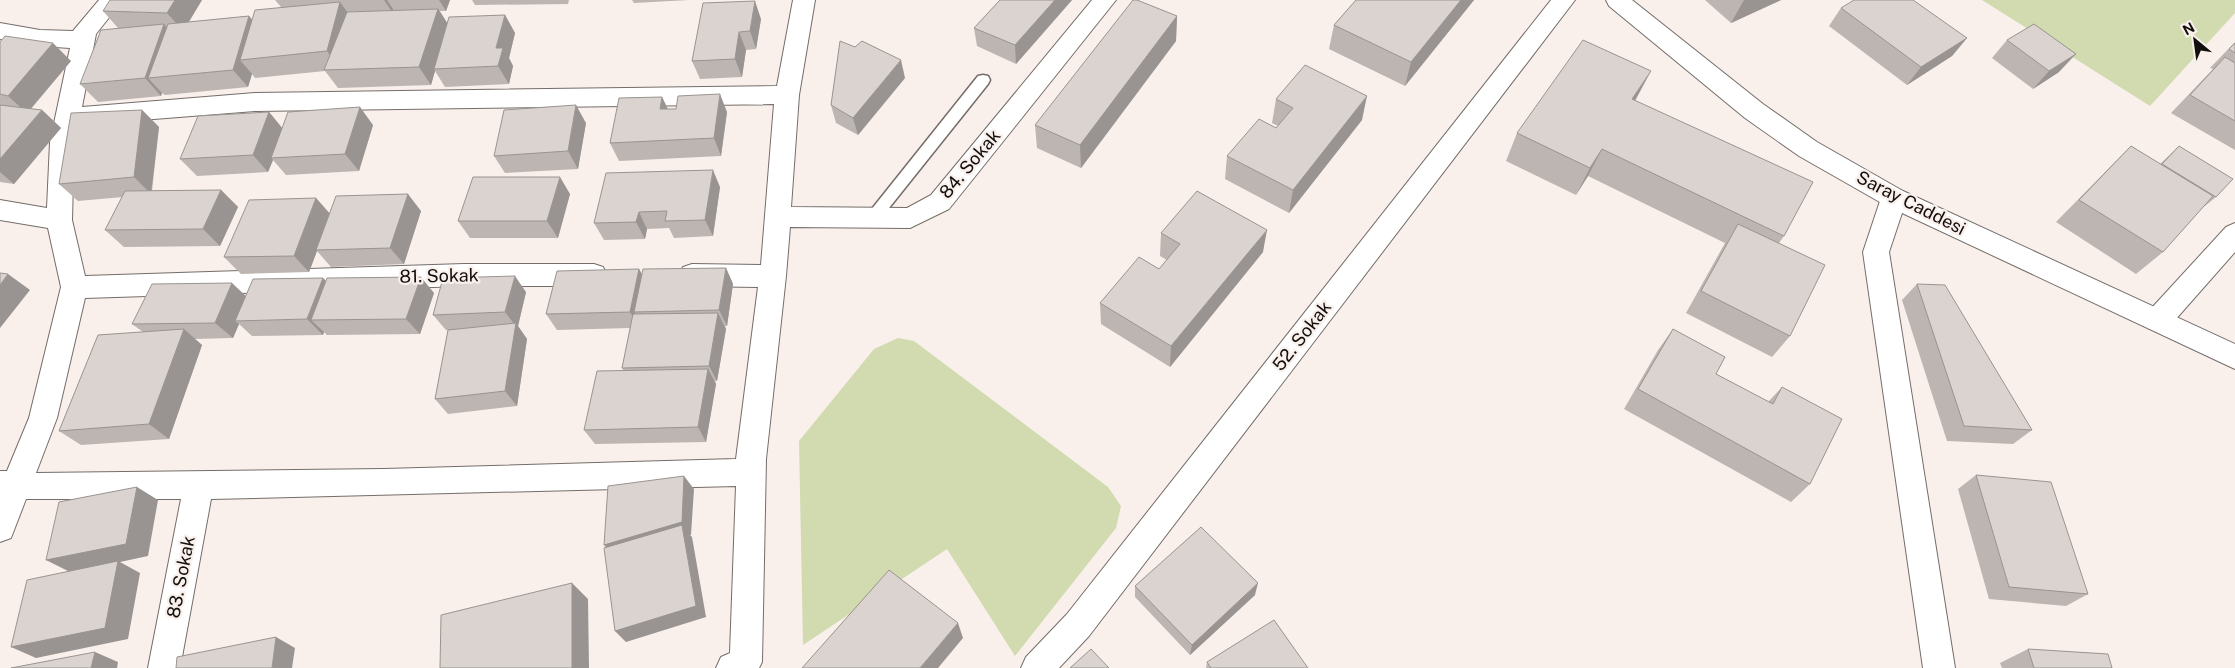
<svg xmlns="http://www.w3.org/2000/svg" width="2235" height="668" font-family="'Public Sans',sans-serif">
<rect width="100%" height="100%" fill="#f9f0ec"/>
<g fill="#d2daaf">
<polygon points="1982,0 2235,0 2235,13 2150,106"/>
<polygon points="898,338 914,341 1108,487 1121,506 1116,528 1015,656 947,549 803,645 799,441 874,349"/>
</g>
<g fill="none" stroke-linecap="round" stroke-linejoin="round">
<defs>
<polygon id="service" points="983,75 988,76 990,80 988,84 877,223 872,225 867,223 864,219 867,215 978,76"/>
<g id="minor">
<path d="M99 0H123L96 34 82 107 255 93 777 86 793 0H815L799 95 791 207 907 208 931 195 1092 0H1116L949 209 910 228 790 227 786 276 766 459 762 662 759 668H716L721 657 730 653 736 486 211 499 180 668H148L181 499H26L11 538 0 542V471H7L29 418 61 287 48 228 0 220V200L47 208 50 142 70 48 40 46 0 39V23L40 30 73 31ZM774 104 761 265 692 264 683 267 679 275 683 283 692 286 758 287 736 459 384 469 36 473 57 418 85 298 464 286H594L603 283 607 275 603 267 594 264H464L85 276 72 220 74 142 78 125 255 111Z"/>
<polygon points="1551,0 1575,0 1089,636 1059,668 1021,668 1026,657 1067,614"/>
<polygon points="1894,188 1903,191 1907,198 1889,252 1955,668 1923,668 1863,252 1881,198 1885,191"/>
<polygon points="2235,223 2235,252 2168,328 2158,331 2148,328 2144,320 2148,312 2226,227"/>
</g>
<polygon id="primary" points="1606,0 1632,0 1763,104 1817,142 1903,191 2235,344 2235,369 1885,205 1799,156 1745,118 1609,6"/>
</defs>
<use href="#service" stroke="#746d69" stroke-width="3"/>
<use href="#minor" stroke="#746d69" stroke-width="2"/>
<use href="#primary" stroke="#746d69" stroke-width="2"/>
<use href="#service" fill="#fff" fill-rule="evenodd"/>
<use href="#minor" fill="#fff" fill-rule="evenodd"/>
<use href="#primary" fill="#fff" fill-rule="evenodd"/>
</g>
<g fill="#bcb5b2">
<polygon points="202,0 189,22 249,16 252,20 281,7 275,0 450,0 446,11 440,11 447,23 505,15 515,33 509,58 513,66 509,84 445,87 435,71 431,85 338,88 325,71 255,78 252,74 248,87 165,95 162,93 161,96 98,102 80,84 119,29 103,11"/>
<polygon points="472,0 569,0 568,4 475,5"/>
<polygon points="632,0 689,0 634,3"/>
<polygon points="1000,0 1072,0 1016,64 977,46 974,28"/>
<polygon points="1356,0 1474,0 1405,86 1329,49 1334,25"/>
<polygon points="1705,0 1781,0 1731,23"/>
<polygon points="1841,8 1967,38 1952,56 1907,85 1829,26"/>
<polygon points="1177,16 1176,41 1081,168 1037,148 1035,125"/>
<polygon points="761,19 756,49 746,50 742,77 700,79 692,61"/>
<polygon points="2007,40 2059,72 2033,89 1992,58"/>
<polygon points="0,42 71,61 31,109 42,110 61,128 14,184 0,182"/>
<polygon points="2235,42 2235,150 2171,113 2213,69 2210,68"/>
<polygon points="905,78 858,135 836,123 831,105"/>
<polygon points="662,97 668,109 676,109 727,112 721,156 619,161 610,143"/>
<polygon points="1276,99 1362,120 1289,213 1225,179 1227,156 1276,128 1278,126 1272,123"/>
<polygon points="1635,101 1784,236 1779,243 1790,336 1772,357 1686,313 1725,243 1588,176 1576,195 1506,161 1517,133"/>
<polygon points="142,110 159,127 152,191 221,190 238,207 220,246 124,247 105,230 123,197 78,201 59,184"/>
<polygon points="269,112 282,128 373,125 359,171 286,175 273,160 268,172 197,176 180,159"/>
<polygon points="586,123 578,169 505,173 494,156"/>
<polygon points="2131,146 2160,164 2179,146 2216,197 2205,206 2204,206 2163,252 2136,274 2056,222 2107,170"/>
<polygon points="720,187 713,236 674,238 669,228 647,229 645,239 604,240 594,223"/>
<polygon points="570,194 558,238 470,238 458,221"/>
<polygon points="316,198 329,213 421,211 404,264 331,267 317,251 309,272 241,274 224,257"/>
<polygon points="1161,233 1263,252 1170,367 1101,324 1100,303 1159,269 1167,260 1160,256"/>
<polygon points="726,268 733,284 727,326 725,326 726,329 717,381 715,381 716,384 706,442 595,444 584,430 624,371 622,368 630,328 557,330 546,314 639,269 642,275"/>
<polygon points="323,278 326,281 434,293 420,334 327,335 324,332 323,335 252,336 239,324 233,338 194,339 202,345 169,439 81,445 59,431 143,332 132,324 246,296"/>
<polygon points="1917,284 2032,430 2013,444 1947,441 1902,300"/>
<polygon points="526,292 518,326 527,339 517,406 448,414 435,399 448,330 446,330 433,315"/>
<polygon points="1673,329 1716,374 1768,402 1782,387 1810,484 1791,502 1624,409 1658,350"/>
<polygon points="1976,475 2088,594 2066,606 1989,599 1958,489"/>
<polygon points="1135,586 1255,595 1190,655 1135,597"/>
<polygon points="2028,649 2112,668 2002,668 2000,663"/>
<polygon points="1207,662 1308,668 1206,668"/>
</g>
<g fill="#999491">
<polygon points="175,0 202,0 183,31 167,13"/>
<polygon points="384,0 387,0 393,9 392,12"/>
<polygon points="439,0 450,0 446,11"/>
<polygon points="1055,0 1072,0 1016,64 1015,45"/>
<polygon points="1461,0 1474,0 1405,86 1411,62"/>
<polygon points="1744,0 1781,0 1731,23"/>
<polygon points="755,1 761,19 756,49 750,31"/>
<polygon points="340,2 353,20 340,69 327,51"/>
<polygon points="438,9 450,27 434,69 435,71 431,85 419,67"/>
<polygon points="505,15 515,33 509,58 513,66 509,84 498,66 496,48"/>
<polygon points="249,16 264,34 240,60 252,74 248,87 233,70"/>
<polygon points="1177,16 1176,41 1081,168 1080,145"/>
<polygon points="164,24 180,43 148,78 162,93 161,96 145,78"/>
<polygon points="739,32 746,50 742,77 735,59"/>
<polygon points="1967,38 1952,56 1907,85 1921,67"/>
<polygon points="53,43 71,61 27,113 8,96"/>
<polygon points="2076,54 2059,72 2033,89 2049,71"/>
<polygon points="901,60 905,78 858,135 853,118"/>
<polygon points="1651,71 1636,99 1618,127 1632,99"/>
<polygon points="720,94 727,112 721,156 714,138"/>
<polygon points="1367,96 1362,120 1289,213 1293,190"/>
<polygon points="662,97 670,114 660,109"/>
<polygon points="576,105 586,123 578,169 568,151"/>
<polygon points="360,107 373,125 359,171 345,154"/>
<polygon points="42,110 61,128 14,184 0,172 0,159"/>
<polygon points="142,110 159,127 151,194 134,177"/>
<polygon points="269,112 283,129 271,158 273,160 268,172 253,155"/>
<polygon points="1602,149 1588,176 1576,195 1590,168"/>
<polygon points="713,170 720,187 713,236 705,220"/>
<polygon points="560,177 570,194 558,238 547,221"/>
<polygon points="221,190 238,207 220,246 203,229"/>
<polygon points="408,194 421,211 404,264 390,248"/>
<polygon points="316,198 331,215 316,250 317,251 309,272 294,256"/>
<polygon points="639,212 647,229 645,239 636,222"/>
<polygon points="1267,230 1263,252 1170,367 1171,346"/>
<polygon points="726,268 733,284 727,326 719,310"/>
<polygon points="639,269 648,285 634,312 640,322 639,328 630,312"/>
<polygon points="8,274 30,290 0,328 0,285"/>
<polygon points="515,276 526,292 518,326 527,339 517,406 505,391 515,325 505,312"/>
<polygon points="421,277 434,293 420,334 406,319"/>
<polygon points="323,278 338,294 311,320 324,332 323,335 307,319"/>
<polygon points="232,283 249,299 235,321 239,324 233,338 215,323"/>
<polygon points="718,313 726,329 717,381 709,366"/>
<polygon points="184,329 202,345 169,439 149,424"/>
<polygon points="708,369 716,384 706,442 698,427"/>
<polygon points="684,476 694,489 691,535 690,535 692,537 706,617 626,642 615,631 615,557 604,545"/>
<polygon points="137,487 158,500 148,556 120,562 140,573 128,639 36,658 11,647 70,572 46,560"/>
<polygon points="572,583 588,599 589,668 572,668"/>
<polygon points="1258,583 1255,595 1190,655 1192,645"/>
<polygon points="958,623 963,638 938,668 920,668"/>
<polygon points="276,637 295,648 292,668 272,668"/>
<polygon points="95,652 118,662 117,668 91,668"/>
</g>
<g fill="#dbd3cf" stroke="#999491">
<polygon points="110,0 175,0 167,13 103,11"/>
<polygon points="1000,0 1055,0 1015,45 974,28"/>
<polygon points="1133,0 1137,0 1177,16 1080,145 1035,125"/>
<polygon points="1356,0 1461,0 1411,62 1334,25"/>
<polygon points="1854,0 1913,0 1967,38 1921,67 1841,8"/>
<polygon points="755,1 750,31 739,32 735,59 692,61 703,3"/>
<polygon points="340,2 327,51 240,60 255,10"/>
<polygon points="438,9 419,67 324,70 347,12"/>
<polygon points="505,15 496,48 503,48 498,66 434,69 449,17"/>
<polygon points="249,16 233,70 148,78 168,24"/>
<polygon points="164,24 145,78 80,84 101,30"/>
<polygon points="2034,24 2076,54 2049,71 2007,40"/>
<polygon points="5,36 53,43 8,96 0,94 0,42"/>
<polygon points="1583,40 1651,71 1632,99 1813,182 1784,236 1602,149 1590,168 1517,133"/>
<polygon points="840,41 855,47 862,41 901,60 853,118 831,105"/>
<polygon points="2235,43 2235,53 2229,49"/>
<polygon points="2225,57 2235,63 2235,121 2190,95"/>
<polygon points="1305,65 1367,96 1293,190 1227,156 1259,119 1276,128 1293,108 1276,99"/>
<polygon points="720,94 714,138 610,143 619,98 662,97 660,109 676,109 678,96"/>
<polygon points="0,105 42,110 0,159"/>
<polygon points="576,105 568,151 494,156 504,110"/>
<polygon points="360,107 345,154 271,158 288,112"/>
<polygon points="142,110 134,177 59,184 71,113"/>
<polygon points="269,112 253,155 180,159 198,116"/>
<polygon points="2131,146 2213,196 2163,252 2079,200"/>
<polygon points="2179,146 2233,179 2216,197 2162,164"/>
<polygon points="713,170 705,220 665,221 667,211 639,212 636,222 594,223 606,173"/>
<polygon points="473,177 560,177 547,221 458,221"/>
<polygon points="221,190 203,229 105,230 125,191"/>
<polygon points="1197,191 1267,230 1171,346 1100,303 1139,257 1159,269 1180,244 1161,233"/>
<polygon points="408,194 390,248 316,250 336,196"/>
<polygon points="316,198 294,256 224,257 249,200"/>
<polygon points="1738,224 1825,265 1790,336 1701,291"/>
<polygon points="726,268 719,310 634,312 643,269"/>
<polygon points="639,269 630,312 546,314 557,271"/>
<polygon points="0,273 8,274 0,285"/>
<polygon points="515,276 505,312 433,315 443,278"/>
<polygon points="421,277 406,319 311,320 327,278"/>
<polygon points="323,278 307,319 235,321 253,279"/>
<polygon points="232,283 215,323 132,324 152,284"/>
<polygon points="1917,284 1945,285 2032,430 1964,426"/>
<polygon points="718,313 709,366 622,368 633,314"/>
<polygon points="516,323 505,391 435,399 448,330"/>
<polygon points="184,329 149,424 59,431 98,335"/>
<polygon points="1673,329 1725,357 1716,374 1773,404 1782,387 1842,419 1810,484 1638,389"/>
<polygon points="708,369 698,427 584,430 597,371"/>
<polygon points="1976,475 2051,482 2088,594 2009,587"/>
<polygon points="684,476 682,522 604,545 608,486"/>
<polygon points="137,487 126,544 46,560 59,502"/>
<polygon points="682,525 696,606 615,631 604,548"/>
<polygon points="1201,527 1258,583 1192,645 1135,586"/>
<polygon points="118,561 105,628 11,647 27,580"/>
<polygon points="889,570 958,623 920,668 802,668"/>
<polygon points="572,583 572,668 440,668 441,615"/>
<polygon points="1274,620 1308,668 1211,668 1207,662"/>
<polygon points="276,637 272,668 176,668 177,657"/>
<polygon points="1091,649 1109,668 1070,668"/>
<polygon points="2028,649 2108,654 2112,668 2034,668"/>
<polygon points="95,652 91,668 11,668"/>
</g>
<g text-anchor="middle" stroke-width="4.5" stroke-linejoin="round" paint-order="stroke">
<g font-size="18" fill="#110e0d" stroke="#f9f0ec">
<text transform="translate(970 164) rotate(-50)" y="6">84. Sokak</text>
<text transform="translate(1911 203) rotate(27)" y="6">Saray Caddesi</text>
<text transform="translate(439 276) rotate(-1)" y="6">81. Sokak</text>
<text transform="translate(1302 336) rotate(-52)" y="6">52. Sokak</text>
<text transform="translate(181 577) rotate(-79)" y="6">83. Sokak</text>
</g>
</g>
<g transform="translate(2195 40) rotate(331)" stroke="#f9f0ec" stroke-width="4" paint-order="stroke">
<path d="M0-4L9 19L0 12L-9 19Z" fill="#110e0d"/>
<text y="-8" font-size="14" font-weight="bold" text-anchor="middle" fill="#110e0d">N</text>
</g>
</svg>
